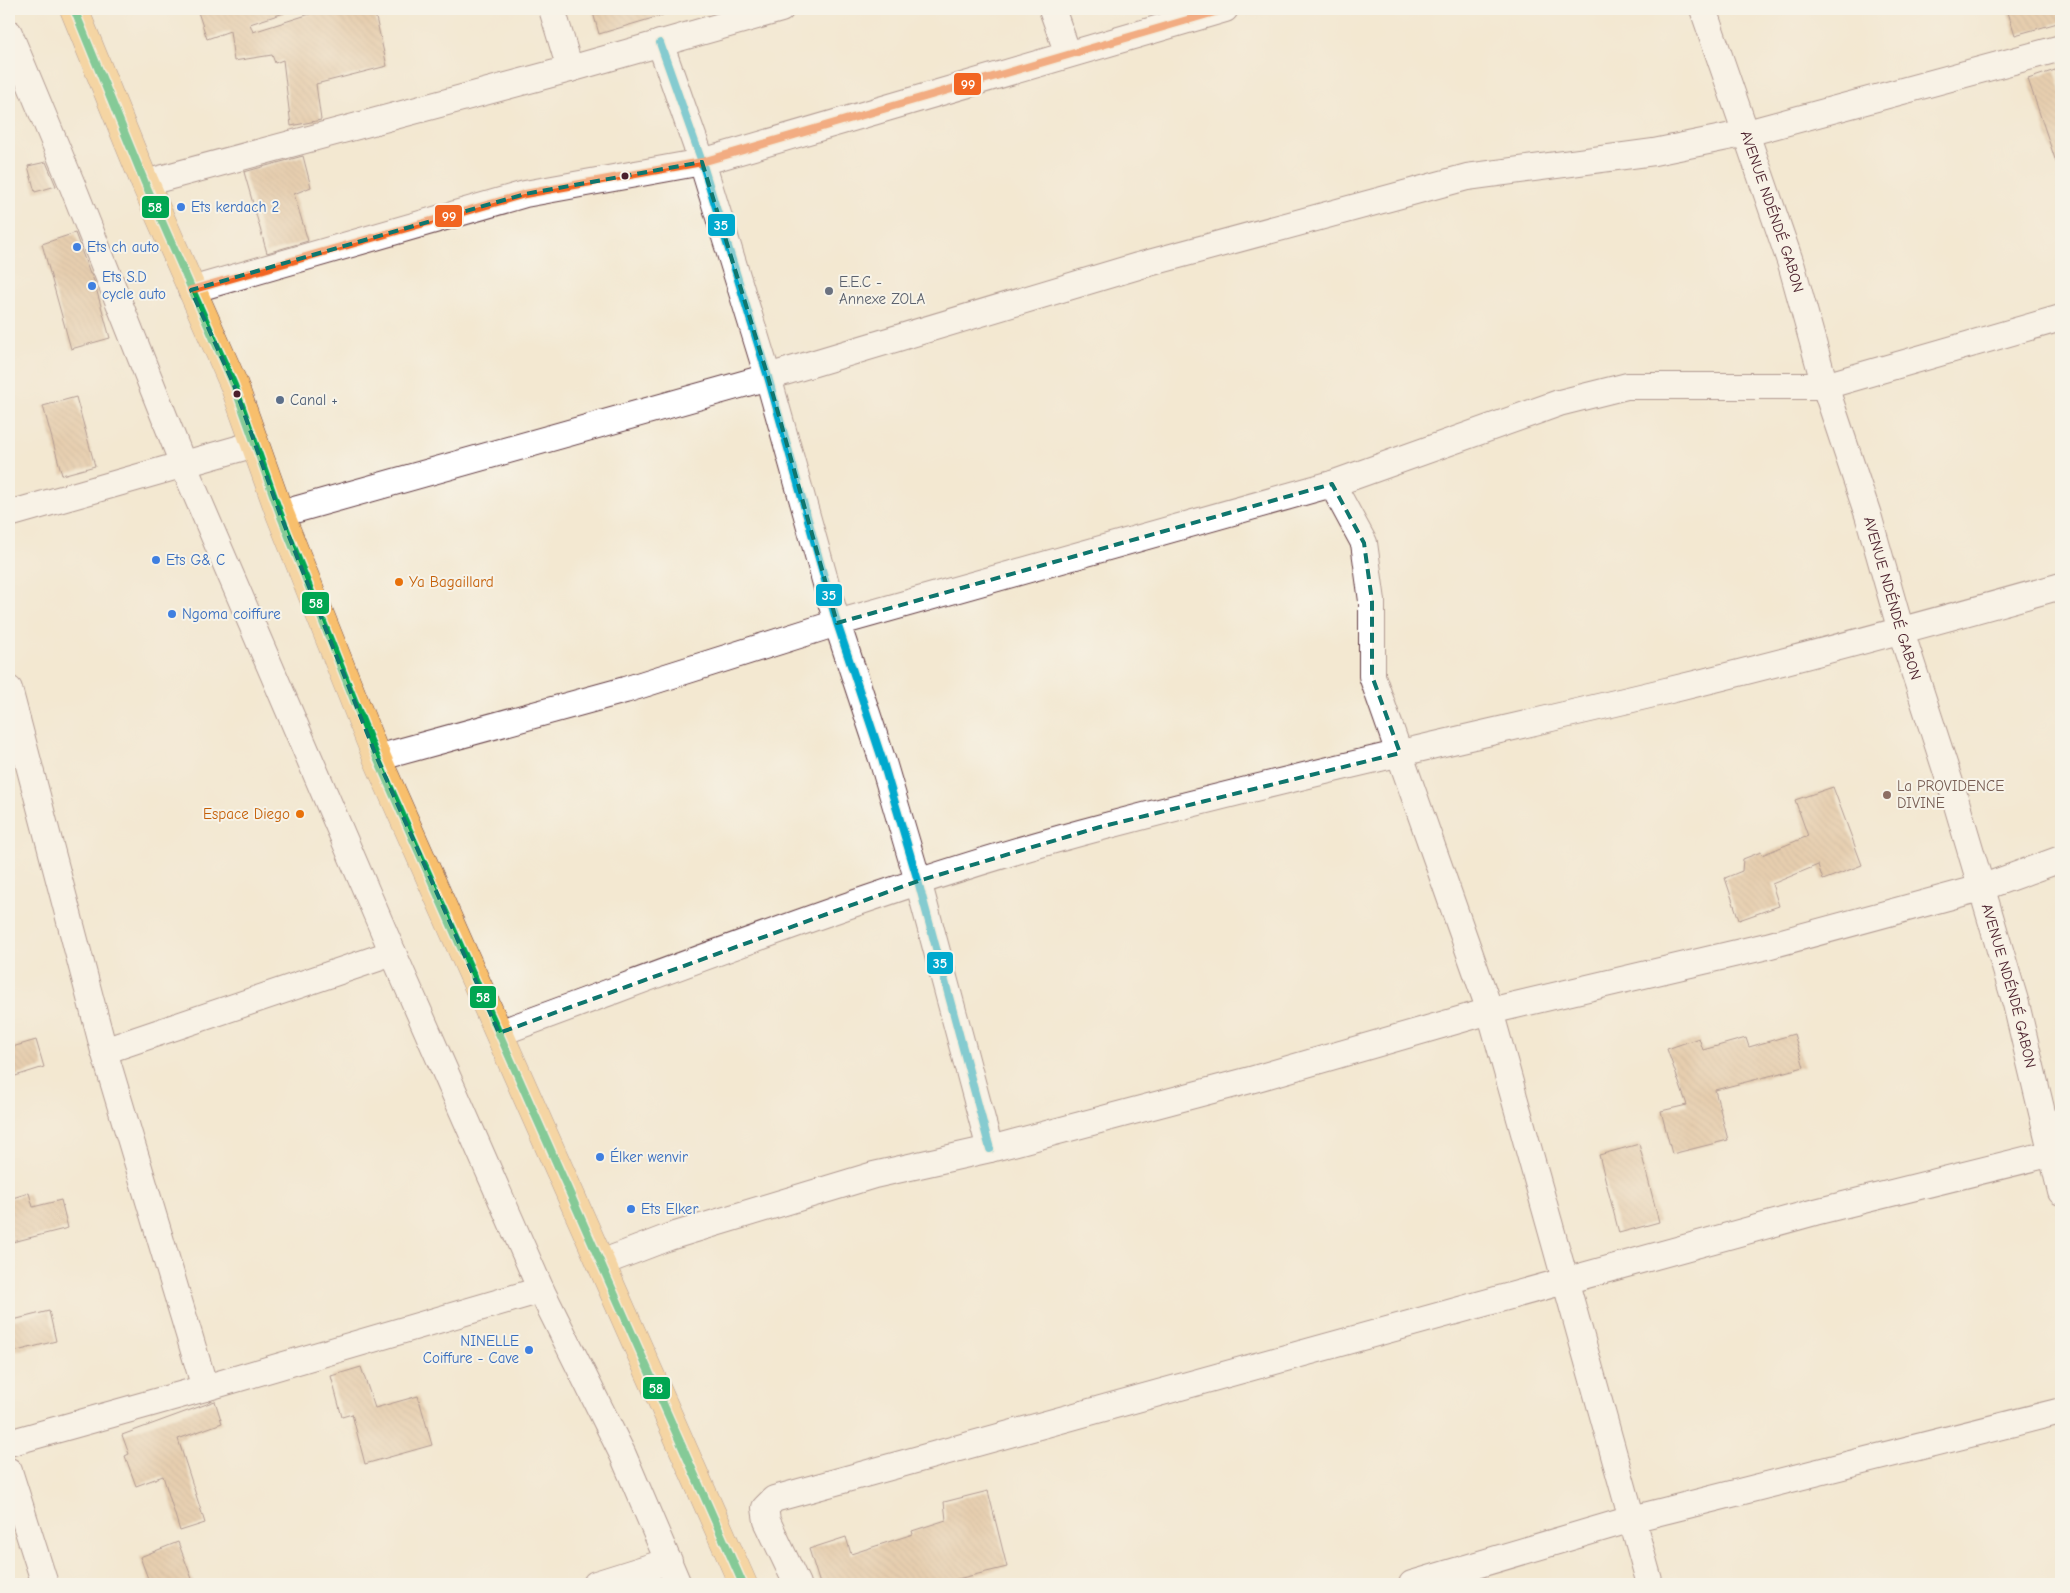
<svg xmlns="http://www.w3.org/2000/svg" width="2070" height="1593" font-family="'Comic Neue',sans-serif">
<defs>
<pattern id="building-back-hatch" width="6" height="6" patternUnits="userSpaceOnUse" patternTransform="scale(1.25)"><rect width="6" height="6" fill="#d8af84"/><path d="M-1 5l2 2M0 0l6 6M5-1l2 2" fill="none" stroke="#b18e6c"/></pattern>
</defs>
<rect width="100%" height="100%" fill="#f7f3e8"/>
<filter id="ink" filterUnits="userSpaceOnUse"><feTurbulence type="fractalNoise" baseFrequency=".02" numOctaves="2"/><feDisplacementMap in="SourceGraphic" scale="10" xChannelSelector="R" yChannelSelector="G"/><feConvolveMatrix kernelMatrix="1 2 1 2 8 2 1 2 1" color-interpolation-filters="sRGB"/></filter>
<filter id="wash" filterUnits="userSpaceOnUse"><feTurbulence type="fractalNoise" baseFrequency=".0096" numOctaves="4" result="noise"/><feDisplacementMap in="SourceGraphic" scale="20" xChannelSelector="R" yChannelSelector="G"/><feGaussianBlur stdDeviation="1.12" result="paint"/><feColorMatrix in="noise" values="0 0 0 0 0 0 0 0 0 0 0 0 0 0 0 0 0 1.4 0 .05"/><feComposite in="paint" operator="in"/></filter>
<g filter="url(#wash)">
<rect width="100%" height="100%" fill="#f3e8d1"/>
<g id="blocks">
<g fill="url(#building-back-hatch)">
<polygon points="197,9 283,9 284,13 250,24 253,32 310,14 309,9 374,9 387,66 316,84 321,120 291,126 283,60 275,63 272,55 234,61 230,31 207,39"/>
<polygon points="592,9 662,9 663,15 599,34"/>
<polygon points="2007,9 2061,9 2061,22 2015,35"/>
<polygon points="2055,70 2061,90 2061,164 2057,165 2028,79"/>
<polygon points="303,156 311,187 294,194 308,241 267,253 244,172"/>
<polygon points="46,162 56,186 35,192 28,166"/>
<polygon points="75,233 90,274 91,274 94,281 110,338 71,349 42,244"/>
<polygon points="76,397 95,466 62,475 43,406"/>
<polygon points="1833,787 1862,865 1823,880 1818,865 1772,884 1779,906 1739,920 1725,878 1742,871 1743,859 1761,852 1762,855 1808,836 1795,800"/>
<polygon points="1794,1034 1804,1067 1715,1090 1728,1140 1672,1154 1661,1111 1687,1105 1667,1049 1699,1038 1703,1050 1746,1038 1749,1047"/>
<polygon points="36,1040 44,1067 9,1078 9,1048"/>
<polygon points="1639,1144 1659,1222 1619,1233 1599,1155"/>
<polygon points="29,1193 33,1207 61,1200 68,1228 13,1242 9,1227 9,1199"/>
<polygon points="49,1311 56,1341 9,1353 9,1321"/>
<polygon points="361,1367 375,1408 418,1396 432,1445 365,1464 352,1414 342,1417 331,1376"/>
<polygon points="215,1401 222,1423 178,1439 205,1523 180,1531 163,1476 136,1486 125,1456 129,1454 122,1435"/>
<polygon points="988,1491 1007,1567 937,1584 820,1584 809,1549 846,1537 851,1554 913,1534 912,1531 946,1520 944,1502"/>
<polygon points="178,1542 194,1584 150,1584 140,1557"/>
</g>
</g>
</g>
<g filter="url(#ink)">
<use href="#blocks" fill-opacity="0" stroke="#633d44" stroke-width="1"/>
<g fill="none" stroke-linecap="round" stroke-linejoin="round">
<defs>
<g id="minor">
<polyline points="552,9 570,69"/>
<polyline points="1052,9 1068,54"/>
<path id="s1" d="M1703 9 1792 267 1825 386 1868 515 1901 631 1954 795 2016 1004 2061 1192"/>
<polyline points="9,33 73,187 183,464 393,953 541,1290 623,1455 678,1584"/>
<polyline points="660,43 702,162 768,377 837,623 882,759 918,881 990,1149"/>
<polyline points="145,183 570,69 781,9"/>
<polyline points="191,290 525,194 702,162 1225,9"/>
<polyline points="1332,484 1364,543 1372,601 1372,676 1490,1011 1650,1584"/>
<polyline points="9,514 255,444"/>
<polyline points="280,514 768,377 1138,266 1467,177 1654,152 1747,133 2061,48"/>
<polyline points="9,689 104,1051 205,1388"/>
<polyline points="377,758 625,690 837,623 1332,484 1559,403 1627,386 1825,386 2061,318"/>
<path d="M499 1033C699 960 897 881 1102 827 1289 777 1478 736 1666 691 1799 659 1930 623 2061 586"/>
<polyline points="104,1051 393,953"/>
<polyline points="601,1263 669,1237 874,1175 990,1149 1254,1079 1490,1011 1767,946 1981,888 2061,859"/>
<polyline points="9,1443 205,1388 541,1290"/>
<polyline points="9,1471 45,1584"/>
<polyline points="596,1584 669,1561"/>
<polyline points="797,1584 767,1521 765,1508 774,1499 1815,1212 2061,1151"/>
<polyline points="1412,1584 1632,1519 2061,1411"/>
</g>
<polyline id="trunk" points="74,9 145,183 234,385 280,514 377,758 743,1584"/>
</defs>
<use href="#minor" stroke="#633d44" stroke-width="28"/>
<use href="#trunk" stroke="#633d44" stroke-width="29"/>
<use href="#minor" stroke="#fff" stroke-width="26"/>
<use href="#trunk" stroke="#f8bf6c" stroke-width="28"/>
<defs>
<polyline id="bus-1" points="74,9 145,183 234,385 280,514 377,758 743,1584"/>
<polyline id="bus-2" points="660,43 702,162 768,377 837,623 882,759 918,881 990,1149"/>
<polyline id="bus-3" points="191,290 525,194 702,162 1225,9"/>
</defs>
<use href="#bus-1" stroke="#f7f3e8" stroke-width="11"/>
<use href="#bus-2" stroke="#f7f3e8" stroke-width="11"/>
<use href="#bus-3" stroke="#f7f3e8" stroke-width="11"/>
<use href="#bus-1" stroke="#00a651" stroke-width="8"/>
<use href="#bus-2" stroke="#00a9ce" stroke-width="8"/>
<use href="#bus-3" stroke="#f26522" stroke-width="8"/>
</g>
</g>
<path d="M0 0H2070V1593H0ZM702 162 768 377 837 623 1332 484 1364 543 1372 601V676L1400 753 1100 827 918 881 499 1033 377 758 280 514 234 385 191 290 525 194Z" fill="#f3e8d1" fill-opacity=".55" fill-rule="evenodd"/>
<path fill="none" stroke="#0f766e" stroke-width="4" stroke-dasharray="10 6" stroke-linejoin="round" d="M702 162 768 377 837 623 1332 484 1364 543 1372 601V676L1400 753 1100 827 918 881 499 1033 377 758 280 514 234 385 191 290 525 194Z"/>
<g fill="#4a1f2b" stroke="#f7f3e8" stroke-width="2">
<circle cx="625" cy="176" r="4.5"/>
<circle cx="237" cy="394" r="4.5"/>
</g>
<g fill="#3f7fe0" stroke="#f7f3e8" stroke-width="2">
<circle cx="181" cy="207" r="5"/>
<circle cx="77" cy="247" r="5"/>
<circle cx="92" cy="286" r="5"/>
<circle cx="156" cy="560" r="5"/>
<circle cx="172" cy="614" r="5"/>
<circle cx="600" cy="1157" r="5"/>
<circle cx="631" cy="1209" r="5"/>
<circle cx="529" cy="1350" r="5"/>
</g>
<circle fill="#6b7280" stroke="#f7f3e8" stroke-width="2" cx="829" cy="291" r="5"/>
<circle fill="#5c6f8a" stroke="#f7f3e8" stroke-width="2" cx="280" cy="400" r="5"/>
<g fill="#e8710a" stroke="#f7f3e8" stroke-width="2">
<circle cx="399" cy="582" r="5"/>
<circle cx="300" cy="814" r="5"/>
</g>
<circle fill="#8d6e63" stroke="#f7f3e8" stroke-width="2" cx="1887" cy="795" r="5"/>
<g text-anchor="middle" stroke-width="4" stroke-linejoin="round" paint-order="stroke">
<g font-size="15" fill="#366cbe" stroke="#f7f3e8" text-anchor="start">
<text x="191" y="212">Ets kerdach 2</text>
<text x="87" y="252">Ets ch auto</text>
<text x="102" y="282">Ets S.D<tspan x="102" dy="17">cycle auto</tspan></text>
<text x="166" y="565">Ets G&amp; C</text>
<text x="182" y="619">Ngoma coiffure</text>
<text x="610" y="1162">Élker wenvir</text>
<text x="641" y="1214">Ets Elker</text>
<text x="519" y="1346" text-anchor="end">NINELLE<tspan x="519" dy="17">Coiffure - Cave</tspan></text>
</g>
<g font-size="15" fill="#4a1f2b" stroke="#f7f3e8">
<text dy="5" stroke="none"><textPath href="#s1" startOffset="214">AVENUE NDÉNDÉ GABON</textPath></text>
<text dy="5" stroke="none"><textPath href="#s1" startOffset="619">AVENUE NDÉNDÉ GABON</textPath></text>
<text dy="5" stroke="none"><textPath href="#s1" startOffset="1024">AVENUE NDÉNDÉ GABON</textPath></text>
</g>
<g font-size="15" fill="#5b616d" stroke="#f7f3e8" text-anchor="start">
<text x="839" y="287">E.E.C -<tspan x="839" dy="17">Annexe ZOLA</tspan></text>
</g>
<g font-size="15" fill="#4e5e75" stroke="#f7f3e8" text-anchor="start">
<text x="290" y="405">Canal +</text>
</g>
<g font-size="15" fill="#c56008" stroke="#f7f3e8" text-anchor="start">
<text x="409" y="587">Ya Bagaillard</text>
<text x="290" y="819" text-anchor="end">Espace Diego</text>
</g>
<g font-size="15" fill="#785e54" stroke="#f7f3e8" text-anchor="start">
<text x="1897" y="791">La PROVIDENCE<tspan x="1897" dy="17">DIVINE</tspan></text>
</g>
</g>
<g stroke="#f7f3e8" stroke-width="2">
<rect x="953" y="72" width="29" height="24" rx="5" fill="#f26522"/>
<rect x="141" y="195" width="29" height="24" rx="5" fill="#00a651"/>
<rect x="434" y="204" width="29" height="24" rx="5" fill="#f26522"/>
<rect x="707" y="213" width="29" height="24" rx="5" fill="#00a9ce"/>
<rect x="815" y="583" width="28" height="24" rx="5" fill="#00a9ce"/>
<rect x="301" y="591" width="29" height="24" rx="5" fill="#00a651"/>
<rect x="926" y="951" width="28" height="24" rx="5" fill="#00a9ce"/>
<rect x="469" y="985" width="28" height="24" rx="5" fill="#00a651"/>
<rect x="642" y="1376" width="29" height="24" rx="5" fill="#00a651"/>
</g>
<g font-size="14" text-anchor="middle" font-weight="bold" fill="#fff">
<text x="968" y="89">99</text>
<text x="155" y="212">58</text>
<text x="449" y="221">99</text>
<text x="721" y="230">35</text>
<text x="829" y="600">35</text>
<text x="316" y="608">58</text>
<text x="940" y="968">35</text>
<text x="483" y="1002">58</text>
<text x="656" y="1393">58</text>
</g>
<rect width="2070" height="1593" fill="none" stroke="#f7f3e8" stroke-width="30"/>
</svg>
